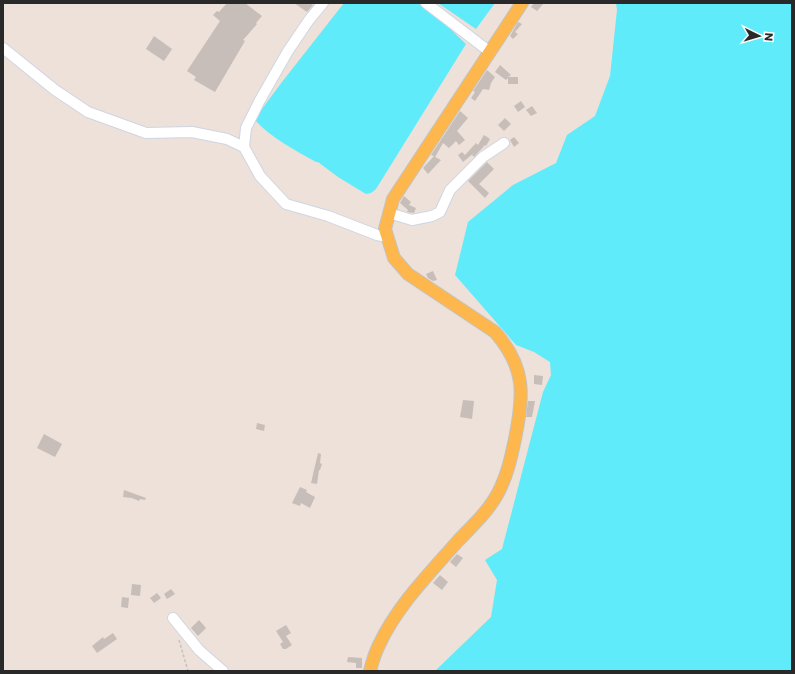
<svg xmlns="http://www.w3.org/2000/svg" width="795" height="674" font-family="Poppins,sans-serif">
<rect width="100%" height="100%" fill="#ede1d9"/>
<g fill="#60ebfa">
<path d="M344 3H418L444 23 466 44 376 189 371 193 366 194 338 177 318 162H316C295 150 271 138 255 120L256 117 282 82Z"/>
<polygon points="438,3 495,3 476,29"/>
<polygon points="616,3 792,3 792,671 435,671 491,617 497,580 485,560 502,549 543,392 551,375 550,362 534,352 516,345 455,275 468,222 513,185 556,163 567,135 595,116 610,76 617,10"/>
</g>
<g fill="#c8beb9">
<polygon points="227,3 245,3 262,16 256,23 257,24 243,40 245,41 215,92 194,80 196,77 187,71 220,21 213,15 217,11 219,12"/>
<polygon points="294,3 310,3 313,5 307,12"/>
<polygon points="534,3 544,3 537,11 531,7"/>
<polygon points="518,22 522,24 515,32 518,34 513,39 510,36"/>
<polygon points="154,36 172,49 164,61 146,49"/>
<polygon points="500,65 511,75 508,77 518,77 518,84 508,84 508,78 506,80 495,72"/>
<polygon points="487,70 495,77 491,83 489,90 483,89 475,101 471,98 475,92 473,91"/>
<polygon points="521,101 525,107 518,112 514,106"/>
<polygon points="532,106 537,113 531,116 526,110"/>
<polygon points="460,111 468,118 457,131 465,140 459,145 456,141 449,148 443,143 435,157 441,160 428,174 423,168 434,156 431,155"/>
<polygon points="505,118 511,124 504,131 498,125"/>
<polygon points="484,135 490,139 486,146 485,145 474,157 472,155 474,153 463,162 458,155 462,152 465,155 476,143 478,145"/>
<polygon points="514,137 519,143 514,147 510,140"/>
<polygon points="487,162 494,169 479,184 489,193 485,198 468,181"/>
<polygon points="404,196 411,202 409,205 416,208 414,213 407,212 408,210 400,203"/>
<polygon points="433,271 437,280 433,281 428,278 426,274"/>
<polygon points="534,375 543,376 542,385 534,384"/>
<polygon points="463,400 474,401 472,419 460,417"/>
<polygon points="528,401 535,401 532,417 526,417"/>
<polygon points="257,423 265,425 264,431 256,429"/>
<polygon points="44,434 62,444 55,457 37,448"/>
<polygon points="318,453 321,454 320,463 322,464 320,470 319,470 317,484 311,483"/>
<polygon points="300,487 307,490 306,492 315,497 310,508 301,503 300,506 292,503"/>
<polygon points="124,490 146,498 145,500 140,499 139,501 132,498 123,497"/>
<polygon points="457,554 463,558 456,567 450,562"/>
<polygon points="440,575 448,582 442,590 433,583"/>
<polygon points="132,584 141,585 140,596 131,595"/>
<polygon points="171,589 175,594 167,599 164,594"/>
<polygon points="157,593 161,598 154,603 150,598"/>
<polygon points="122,597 129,598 128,608 121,607"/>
<polygon points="199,620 206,628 198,636 191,628"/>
<polygon points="286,625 291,633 286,636 292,645 286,649 283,649 280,644 283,642 276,631"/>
<polygon points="113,633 117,639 97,653 92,646 103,637 104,639"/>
<polygon points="348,657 362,658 362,668 356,668 356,663 347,662"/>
</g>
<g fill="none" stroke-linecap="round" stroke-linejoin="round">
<defs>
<g id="minor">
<polyline points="426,3 490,52"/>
<polyline points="3,48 55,90 88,112 146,133 192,132 227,139 244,147 260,176 286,204 328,216 377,235 388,237"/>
<polyline points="244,147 246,128 260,100 288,51 309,20 323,3"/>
<polyline points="389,213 412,220 432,216 440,212 450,190 483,157 504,143"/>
<polyline points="173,618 199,650 223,671"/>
</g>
<path id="major" d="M370 671C372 663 375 653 379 645 397 606 429 574 457 542 471 527 488 512 498 493 507 476 511 458 515 439 524 394 526 368 495 332L408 274 394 258 385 229 393 199 522 3"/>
</defs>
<use href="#minor" stroke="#ced6e4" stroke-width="12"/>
<use href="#major" stroke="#c3c3c3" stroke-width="14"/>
<polyline stroke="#c3c3c3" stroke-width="1.5" stroke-dasharray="3 2" stroke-linecap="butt" points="179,640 188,671"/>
<use href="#minor" stroke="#fff" stroke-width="10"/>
<use href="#major" stroke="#feb74c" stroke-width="12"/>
</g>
<rect width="795" height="674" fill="none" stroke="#292929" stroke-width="8"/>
<g transform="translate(759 36) rotate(95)" stroke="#ffffff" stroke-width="3" paint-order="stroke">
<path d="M0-3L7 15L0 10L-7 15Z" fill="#292929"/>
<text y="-6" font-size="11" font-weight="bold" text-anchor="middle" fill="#292929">N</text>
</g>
</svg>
